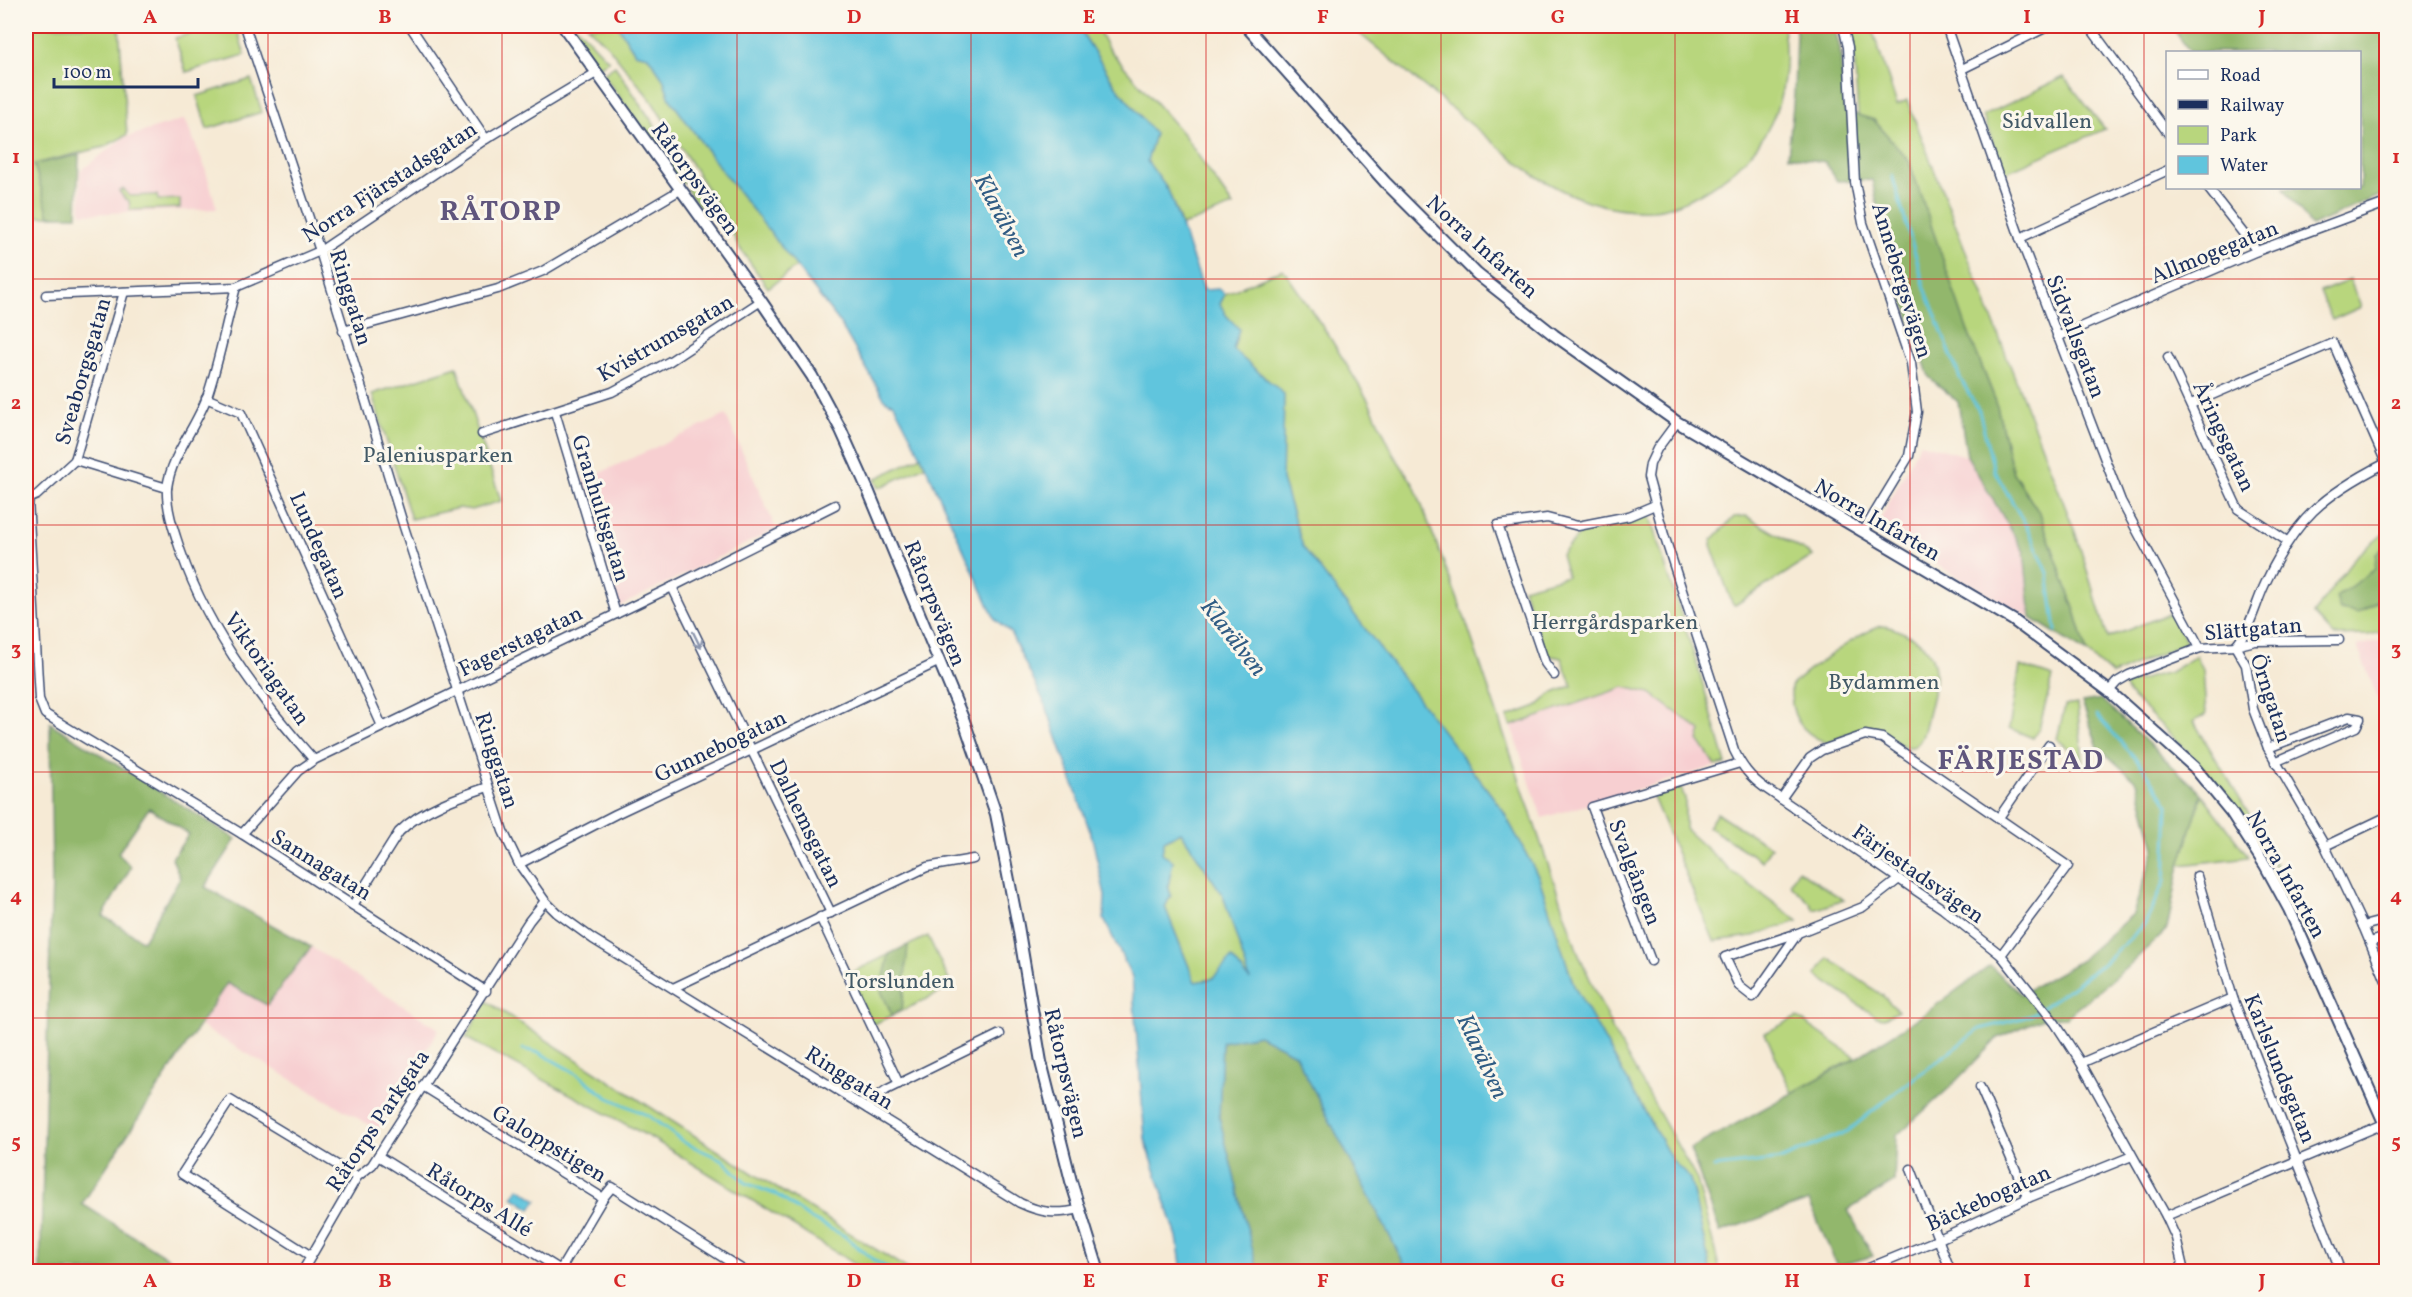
<svg xmlns="http://www.w3.org/2000/svg" width="2412" height="1297" font-family="Vollkorn,serif">
<rect width="100%" height="100%" fill="#fbf7ec"/>
<filter id="ink" filterUnits="userSpaceOnUse"><feTurbulence type="fractalNoise" baseFrequency=".0167" numOctaves="2"/><feDisplacementMap in="SourceGraphic" scale="12" xChannelSelector="R" yChannelSelector="G"/><feConvolveMatrix kernelMatrix="1 2 1 2 8 2 1 2 1" color-interpolation-filters="sRGB"/></filter>
<filter id="wash" filterUnits="userSpaceOnUse"><feTurbulence type="fractalNoise" baseFrequency=".008" numOctaves="4" result="noise"/><feDisplacementMap in="SourceGraphic" scale="24" xChannelSelector="R" yChannelSelector="G"/><feGaussianBlur stdDeviation="1.35" result="paint"/><feColorMatrix in="noise" values="0 0 0 0 0 0 0 0 0 0 0 0 0 0 0 0 0 1.4 0 .05"/><feComposite in="paint" operator="in"/></filter>
<g filter="url(#wash)">
<rect width="100%" height="100%" fill="#f6ead5"/>
<g fill="#f7cfd1">
<polygon points="185,119 204,165 217,209 81,214 80,171 124,138"/>
<polygon points="726,415 776,529 618,607 582,481"/>
<polygon points="1920,443 1967,456 2024,552 2031,618 1875,530"/>
<polygon points="2386,639 2386,719 2357,646"/>
<polygon points="1624,687 1650,693 1702,731 1698,740 1716,766 1542,818 1511,726"/>
<polygon points="311,947 439,1029 378,1130 200,1026 228,983 267,1005"/>
</g>
<g fill="#b8d67d" stroke="#6a826e" stroke-width="1.5">
<polygon points="26,26 119,26 127,135 104,147 34,164 49,216 26,217 30,297 26,297"/>
<polygon points="217,26 236,26 245,55 186,72 175,38"/>
<polygon points="570,26 576,26 609,61 598,67"/>
<polygon points="587,26 618,26 635,53 648,56 663,78 670,99 720,168 797,266 768,288 739,247 723,214 651,100 607,45"/>
<polygon points="1078,26 1101,26 1101,35 1108,48 1184,135 1233,206 1182,226 1168,190 1147,161 1155,134 1115,85"/>
<path d="M1350 26H1783C1793 94 1771 149 1711 187 1695 197 1672 209 1652 210 1606 212 1569 197 1531 173Z"/>
<polygon points="1848,26 1871,26 1897,105 1907,100 2075,532 2108,638 2170,613 2187,642 2112,675 2087,653 2076,614 2040,514 2013,473 1996,402 1968,332 1874,120 1858,116 1854,52"/>
<polygon points="615,66 689,177 682,184 603,74"/>
<polygon points="2064,77 2105,129 2004,173 1983,116"/>
<polygon points="251,79 262,112 207,129 197,96"/>
<polygon points="694,183 716,217 698,205 687,190"/>
<polygon points="124,189 129,196 157,195 158,200 180,199 180,208 130,210 129,200 125,199 119,191"/>
<polygon points="1283,269 1329,336 1368,400 1394,455 1414,485 1463,613 1577,950 1614,1033 1697,1180 1720,1271 1711,1271 1690,1179 1672,1160 1574,986 1539,878 1502,809 1303,547 1282,480 1284,394 1233,350 1239,329 1226,315 1220,304 1225,294"/>
<polygon points="2350,280 2361,307 2332,320 2320,292"/>
<polygon points="457,367 501,501 472,510 459,508 411,519 372,394"/>
<polygon points="921,456 925,466 879,488 875,479"/>
<polygon points="1648,512 1697,664 1726,764 1716,766 1698,740 1701,731 1650,693 1624,687 1511,726 1507,717 1537,706 1551,694 1572,686 1561,658 1546,655 1523,588 1567,576 1561,554 1583,531"/>
<polygon points="1746,516 1813,556 1735,605 1732,603 1711,545 1712,540 1734,517"/>
<polygon points="2386,532 2386,546 2377,553 2375,569 2358,613 2386,597 2386,631 2368,635 2334,636 2313,614 2356,556"/>
<path d="M1882 626C1891 626 1900 631 1908 635 1945 653 1936 683 1928 715 1925 725 1924 739 1916 745 1906 754 1887 733 1875 731 1859 727 1841 737 1827 743 1799 732 1790 715 1791 687 1800 674 1867 628 1882 626Z"/>
<path d="M2196 656 2203 669 2206 714 2194 722 2263 838 2292 898C2281 879 2271 859 2260 841 2224 785 2175 738 2127 692L2125 686 2132 682 2170 672Z"/>
<polygon points="2020,666 2053,677 2039,728 2033,738 2009,728"/>
<polygon points="2077,704 2083,760 2057,739 2065,706"/>
<polygon points="1680,786 1685,798 1685,829 1730,870 1798,921 1753,936 1714,941 1652,795"/>
<polygon points="2202,794 2249,857 2180,865"/>
<polygon points="1717,813 1771,847 1762,861 1708,827"/>
<polygon points="1181,832 1223,895 1251,982 1212,979 1195,982 1165,907 1171,895 1168,886 1173,861 1162,853 1164,841"/>
<polygon points="1798,870 1844,900 1814,910 1810,903 1790,884"/>
<polygon points="928,936 952,987 872,1025 848,974"/>
<polygon points="1828,958 1882,995 1898,1011 1884,1018 1877,1017 1816,975"/>
<polygon points="486,1001 757,1176 911,1271 866,1271 653,1139 466,1038"/>
<polygon points="1797,1017 1856,1058 1792,1093 1765,1033"/>
</g>
<g fill="#92b76c" stroke="#567365" stroke-width="1.5" fill-rule="evenodd">
<polygon points="1794,26 1834,26 1840,48 1844,111 1874,120 1909,161 1968,332 1996,402 2013,473 2040,514 2076,614 2087,653 2031,618 2024,552 1967,456 1958,402 1929,377 1888,252 1872,180 1837,181 1825,162 1788,156 1794,95 1796,32"/>
<polygon points="2171,26 2386,26 2386,193 2311,226 2284,188 2360,188 2360,52 2190,52"/>
<polygon points="79,155 77,216 49,216 34,164"/>
<polygon points="2386,546 2386,597 2358,613 2340,610 2336,597 2375,569 2376,553"/>
<polygon points="2101,699 2202,794 2180,865 2167,929 2125,969 2066,1017 2043,1018 1998,1038 1947,1090 1896,1136 1894,1182 1848,1210 1873,1256 1837,1266 1809,1201 1720,1232 1690,1149 1856,1058 1920,1017 1990,966 2021,994 2078,962 2133,914 2155,848 2137,782 2098,747 2082,702"/>
<path d="M50 723 236 839 205 887 311 947 267 1005 227 983 82 1204 189 1271H40L52 881ZM149 808 189 834 172 858 180 878 143 941 103 916 131 867 118 853Z"/>
<polygon points="908,945 902,1010 892,1015 881,991 889,954"/>
<polygon points="1259,1035 1295,1054 1408,1271 1258,1271 1219,1117 1222,1042"/>
</g>
<g fill="#60c5dd" stroke="#3e7a9e" stroke-width="1.5" fill-rule="evenodd">
<path d="M618 26H1078L1115 85 1155 134 1147 161 1168 190 1204 290 1219 289 1225 294 1220 304 1226 315 1239 329 1233 350 1284 394 1282 480 1303 547 1502 809 1539 878 1574 986 1672 1160 1690 1179 1711 1271H1408L1295 1054 1259 1035 1222 1042 1219 1117 1258 1271H1182L1177 1237 1145 1139 1132 977 1104 919 1105 895 1092 837 1046 706 1010 632 995 619 921 456 894 404 885 400 838 320 720 168 670 99 663 78 648 56 635 53ZM1181 832 1223 895 1250 980 1232 958 1212 979 1195 982 1165 907 1171 895 1168 886 1173 861 1162 853 1164 841Z"/>
<polygon points="519,1188 537,1200 531,1209 513,1197"/>
</g>
<g fill="none" stroke-linecap="round" stroke-linejoin="round">
<g stroke="#60c5dd" stroke-width="3">
<polyline points="1892,175 1925,288 1960,378 1979,411 1994,470 2029,531 2048,573 2056,631"/>
<polyline points="523,1049 540,1053 579,1075 607,1097 649,1116 685,1143 723,1160 746,1183 777,1195 811,1219 843,1235 875,1261 896,1272"/>
<polyline points="1714,1167 1782,1159 1848,1131 1891,1096 1980,1029 2030,1016 2055,999 2103,964 2145,924 2165,881 2168,805 2144,768 2097,715"/>
</g>
</g>
</g>
<g filter="url(#ink)">
<g fill="none" stroke-linecap="round" stroke-linejoin="round">
<defs>
<g id="minor">
<path d="M245 26 320 251 404 527 503 831 519 864 545 901 557 913 593 939 1020 1203C1041 1213 1057 1215 1080 1209"/>
<polyline points="410,26 486,139"/>
<polyline points="1843,26 1848,47 1855,182 1863,223 1911,363 1917,412 1909,456 1863,532"/>
<polyline points="1946,26 2020,238 2121,501 2200,648"/>
<polyline points="2089,26 2168,133"/>
<polyline points="1962,69 2049,26"/>
<polyline points="2208,188 2257,251"/>
<polyline points="2020,238 2168,170"/>
<path d="M236 287C226 323 219 362 207 397 196 427 171 456 167 488 166 505 171 522 176 537 202 622 256 695 314 760"/>
<polyline points="46,295 236,287 320,251 486,139 596,73"/>
<polyline points="343,331 498,289 543,271 680,190"/>
<polyline points="2057,337 2257,251 2386,203"/>
<polyline points="2168,357 2238,509 2287,541"/>
<polyline points="206,398 241,413 382,726"/>
<polyline points="2191,404 2333,343 2386,463"/>
<polyline points="555,412 616,614"/>
<path d="M1677 422 1657 449 1650 464 1648 477 1664 535 1734 750C1742 767 1750 777 1765 788L1943 909 2001 955 2055 1023 2081 1063 2166 1216 2176 1238 2184 1272"/>
<polyline points="482,434 612,392 670,361 761,301"/>
<polyline points="75,460 37,495 28,499 39,699 45,714 242,834 486,991"/>
<polyline points="75,460 124,292"/>
<polyline points="75,460 167,488"/>
<polyline points="672,587 831,913"/>
<polyline points="2235,646 2246,665 2253,709 2268,748 2325,846 2363,926 2386,981"/>
<path d="M2235 646C2251 628 2255 605 2265 584 2295 519 2323 495 2386 463"/>
<polyline points="1554,675 1545,663 1498,525 1547,518 1578,526 1629,516 1655,505"/>
<polyline points="2109,691 2117,682 2129,675 2200,648 2235,646 2255,641 2339,640"/>
<polyline points="2268,748 2349,717 2360,719 2356,727 2275,762"/>
<polyline points="1781,799 1810,758 1822,750 1865,735 1882,738 2068,866 2001,955"/>
<polyline points="1998,819 2049,745"/>
<polyline points="242,834 298,771 314,760 672,587 835,505"/>
<polyline points="2325,846 2386,817"/>
<polyline points="519,864 616,814 938,662"/>
<polyline points="2197,876 2233,998 2341,1272"/>
<path d="M353 905 399 832C422 809 458 797 488 787"/>
<polyline points="820,917 899,1084"/>
<polyline points="2363,926 2386,920"/>
<polyline points="1798,933 1753,997 1739,986 1725,957 1798,933 1863,907 1899,879"/>
<polyline points="2370,942 2386,937"/>
<polyline points="1651,961 1592,807 1740,763"/>
<polyline points="673,988 927,867 973,859"/>
<polyline points="2081,1063 2233,998"/>
<polyline points="423,1086 603,1198 612,1187 746,1272"/>
<polyline points="1980,1087 2028,1198"/>
<polyline points="868,1109 873,1100 886,1090 1000,1034"/>
<polyline points="378,1156 564,1272"/>
<polyline points="1911,1169 1951,1272"/>
<polyline points="2166,1216 2386,1123"/>
<polyline points="311,1256 182,1174 230,1100 357,1177"/>
<polyline points="302,1272 357,1177 372,1165 529,921 545,901"/>
<polyline points="559,1272 603,1198"/>
<polyline points="1859,1272 1937,1240 2028,1198 2132,1156"/>
</g>
<g id="tertiary">
<polyline points="563,26 761,301 812,376 841,430 868,490 964,721 996,814 1018,926 1041,1062 1071,1181 1099,1272"/>
<polyline points="1246,26 1385,182 1477,274 1554,335 1677,422 2013,620 2109,691 2194,767 2231,812 2265,865 2289,909 2386,1127"/>
</g>
</defs>
<use href="#minor" stroke="#3c4b70" stroke-width="11"/>
<use href="#tertiary" stroke="#3c4b70" stroke-width="14"/>
<use href="#minor" stroke="#fff" stroke-width="8"/>
<use href="#tertiary" stroke="#fff" stroke-width="10"/>
<defs>
<polyline id="rail" points="26,737 28,845 26,997"/>
</defs>
<use href="#rail" stroke="#1b2f5e" stroke-width="5"/>
<use href="#rail" stroke="#fbf7ec" stroke-width="3" stroke-dasharray="9" stroke-linecap="butt"/>
</g>
<defs><path id="oneway-shaft" d="M-6 0H5M1.5-3L5.5 0L1.5 3" fill="none" stroke-width="1.6" stroke-linecap="round" stroke-linejoin="round" transform="scale(1.5)"/></defs>
<use stroke="#8d97ae" href="#oneway-shaft" transform="translate(697 640) rotate(64)"/>
</g>
<path fill="none" stroke="#d62828" stroke-width="1.5" stroke-opacity="0.55" d="M268 26V1272M502 26V1272M737 26V1272M971 26V1272M1206 26V1272M1441 26V1272M1675 26V1272M1910 26V1272M2144 26V1272M26 279H2386M26 525H2386M26 772H2386M26 1018H2386"/>
<g text-anchor="middle" stroke-width="6" stroke-linejoin="round" paint-order="stroke">
<g font-size="22" fill="#425966" stroke="#fbf7ec">
<text x="2047" y="128">Sidvallen</text>
<text x="438" y="462">Paleniusparken</text>
<text x="1615" y="629">Herrgårdsparken</text>
<text x="1884" y="689">Bydammen</text>
<text x="900" y="988">Torslunden</text>
</g>
<g font-size="22" fill="#1b2f5e" stroke="#fbf7ec">
<text transform="translate(696 178) rotate(54)" y="8">Råtorpsvägen</text>
<text transform="translate(389 181) rotate(-33)" y="8">Norra Fjärstadsgatan</text>
<text transform="translate(1483 246) rotate(42)" y="8">Norra Infarten</text>
<text transform="translate(2214 251) rotate(-22)" y="8">Allmogegatan</text>
<text transform="translate(1903 280) rotate(73)" y="8">Annebergsvägen</text>
<text transform="translate(352 297) rotate(73)" y="8">Ringgatan</text>
<text transform="translate(2077 336) rotate(69)" y="8">Sidvallsgatan</text>
<text transform="translate(665 337) rotate(-30)" y="8">Kvistrumsgatan</text>
<text transform="translate(82 371) rotate(-74)" y="8">Sveaborgsgatan</text>
<text transform="translate(2225 436) rotate(65)" y="8">Åringsgatan</text>
<text transform="translate(602 508) rotate(73)" y="8">Granhultsgatan</text>
<text transform="translate(1878 519) rotate(30)" y="8">Norra Infarten</text>
<text transform="translate(320 545) rotate(66)" y="8">Lundegatan</text>
<text transform="translate(936 603) rotate(68)" y="8">Råtorpsvägen</text>
<text transform="translate(2253 628) rotate(-5)" y="8">Slättgatan</text>
<text transform="translate(520 640) rotate(-26)" y="8">Fagerstagatan</text>
<text transform="translate(268 668) rotate(55)" y="8">Viktoriagatan</text>
<text transform="translate(2272 698) rotate(72)" y="8">Örngatan</text>
<text transform="translate(720 745) rotate(-25)" y="8">Gunnebogatan</text>
<text transform="translate(498 760) rotate(72)" y="8">Ringgatan</text>
<text transform="translate(807 823) rotate(64)" y="8">Dalhemsgatan</text>
<text transform="translate(322 864) rotate(32)" y="8">Sannagatan</text>
<text transform="translate(1636 872) rotate(69)" y="8">Svalgången</text>
<text transform="translate(1919 873) rotate(35)" y="8">Färjestadsvägen</text>
<text transform="translate(2287 874) rotate(61)" y="8">Norra Infarten</text>
<text transform="translate(2281 1068) rotate(68)" y="8">Karlslundsgatan</text>
<text transform="translate(1067 1073) rotate(77)" y="8">Råtorpsvägen</text>
<text transform="translate(850 1077) rotate(32)" y="8">Ringgatan</text>
<text transform="translate(377 1120) rotate(-56)" y="8">Råtorps Parkgata</text>
<text transform="translate(550 1143) rotate(31)" y="8">Galoppstigen</text>
<text transform="translate(1988 1197) rotate(-24)" y="8">Bäckebogatan</text>
<text transform="translate(480 1199) rotate(32)" y="8">Råtorps Allé</text>
</g>
<g font-size="24" font-style="italic" fill="#305c84" stroke="#fbf7ec">
<text transform="translate(1002 215) rotate(62)" y="8">Klarälven</text>
<text transform="translate(1234 637) rotate(52)" y="8">Klarälven</text>
<text transform="translate(1483 1056) rotate(65)" y="8">Klarälven</text>
</g>
<g font-size="28" font-weight="bold" letter-spacing="1.5" fill="#60567d" stroke="#fbf7ec">
<text x="501" y="220">RÅTORP</text>
<text x="2021" y="769">FÄRJESTAD</text>
</g>
</g>
<rect width="2412" height="1297" fill="none" stroke="#fbf7ec" stroke-width="66"/>
<rect x="2166" y="51" width="195" height="138" fill="#fbf7ec" stroke="#a1a7b3" stroke-width="1.5"/>
<rect x="2178" y="70" width="30" height="9" fill="#ffffff" stroke="#a1a7b3" stroke-width="1.5"/>
<text x="2220" y="81" font-size="18" fill="#1b2f5e">Road</text>
<rect x="2178" y="100" width="30" height="9" fill="#1b2f5e" stroke="#a1a7b3" stroke-width="1.5"/>
<text x="2220" y="111" font-size="18" fill="#1b2f5e">Railway</text>
<rect x="2178" y="126" width="30" height="18" fill="#b8d67d" stroke="#a1a7b3" stroke-width="1.5"/>
<text x="2220" y="141" font-size="18" fill="#1b2f5e">Park</text>
<rect x="2178" y="156" width="30" height="18" fill="#60c5dd" stroke="#a1a7b3" stroke-width="1.5"/>
<text x="2220" y="171" font-size="18" fill="#1b2f5e">Water</text>
<path d="M54 78v9h144v-9" fill="none" stroke="#1b2f5e" stroke-width="3"/>
<text x="63" y="78" font-size="18" fill="#1b2f5e" stroke="#fbf7ec" stroke-width="4.5" paint-order="stroke">100 m</text>
<rect x="33" y="33" width="2346" height="1231" fill="none" stroke="#d62828" stroke-width="2"/>
<g font-size="20" text-anchor="middle" font-weight="bold" fill="#d62828">
<text x="150" y="23">A</text>
<text x="385" y="23">B</text>
<text x="620" y="23">C</text>
<text x="854" y="23">D</text>
<text x="1089" y="23">E</text>
<text x="1323" y="23">F</text>
<text x="1558" y="23">G</text>
<text x="1792" y="23">H</text>
<text x="2027" y="23">I</text>
<text x="2262" y="23">J</text>
<text x="16" y="163">1</text>
<text x="2396" y="163">1</text>
<text x="16" y="409">2</text>
<text x="2396" y="409">2</text>
<text x="16" y="655">3</text>
<text x="2396" y="655">3</text>
<text x="16" y="902">4</text>
<text x="2396" y="902">4</text>
<text x="16" y="1148">5</text>
<text x="2396" y="1148">5</text>
<text x="150" y="1287">A</text>
<text x="385" y="1287">B</text>
<text x="620" y="1287">C</text>
<text x="854" y="1287">D</text>
<text x="1089" y="1287">E</text>
<text x="1323" y="1287">F</text>
<text x="1558" y="1287">G</text>
<text x="1792" y="1287">H</text>
<text x="2027" y="1287">I</text>
<text x="2262" y="1287">J</text>
</g>
</svg>
